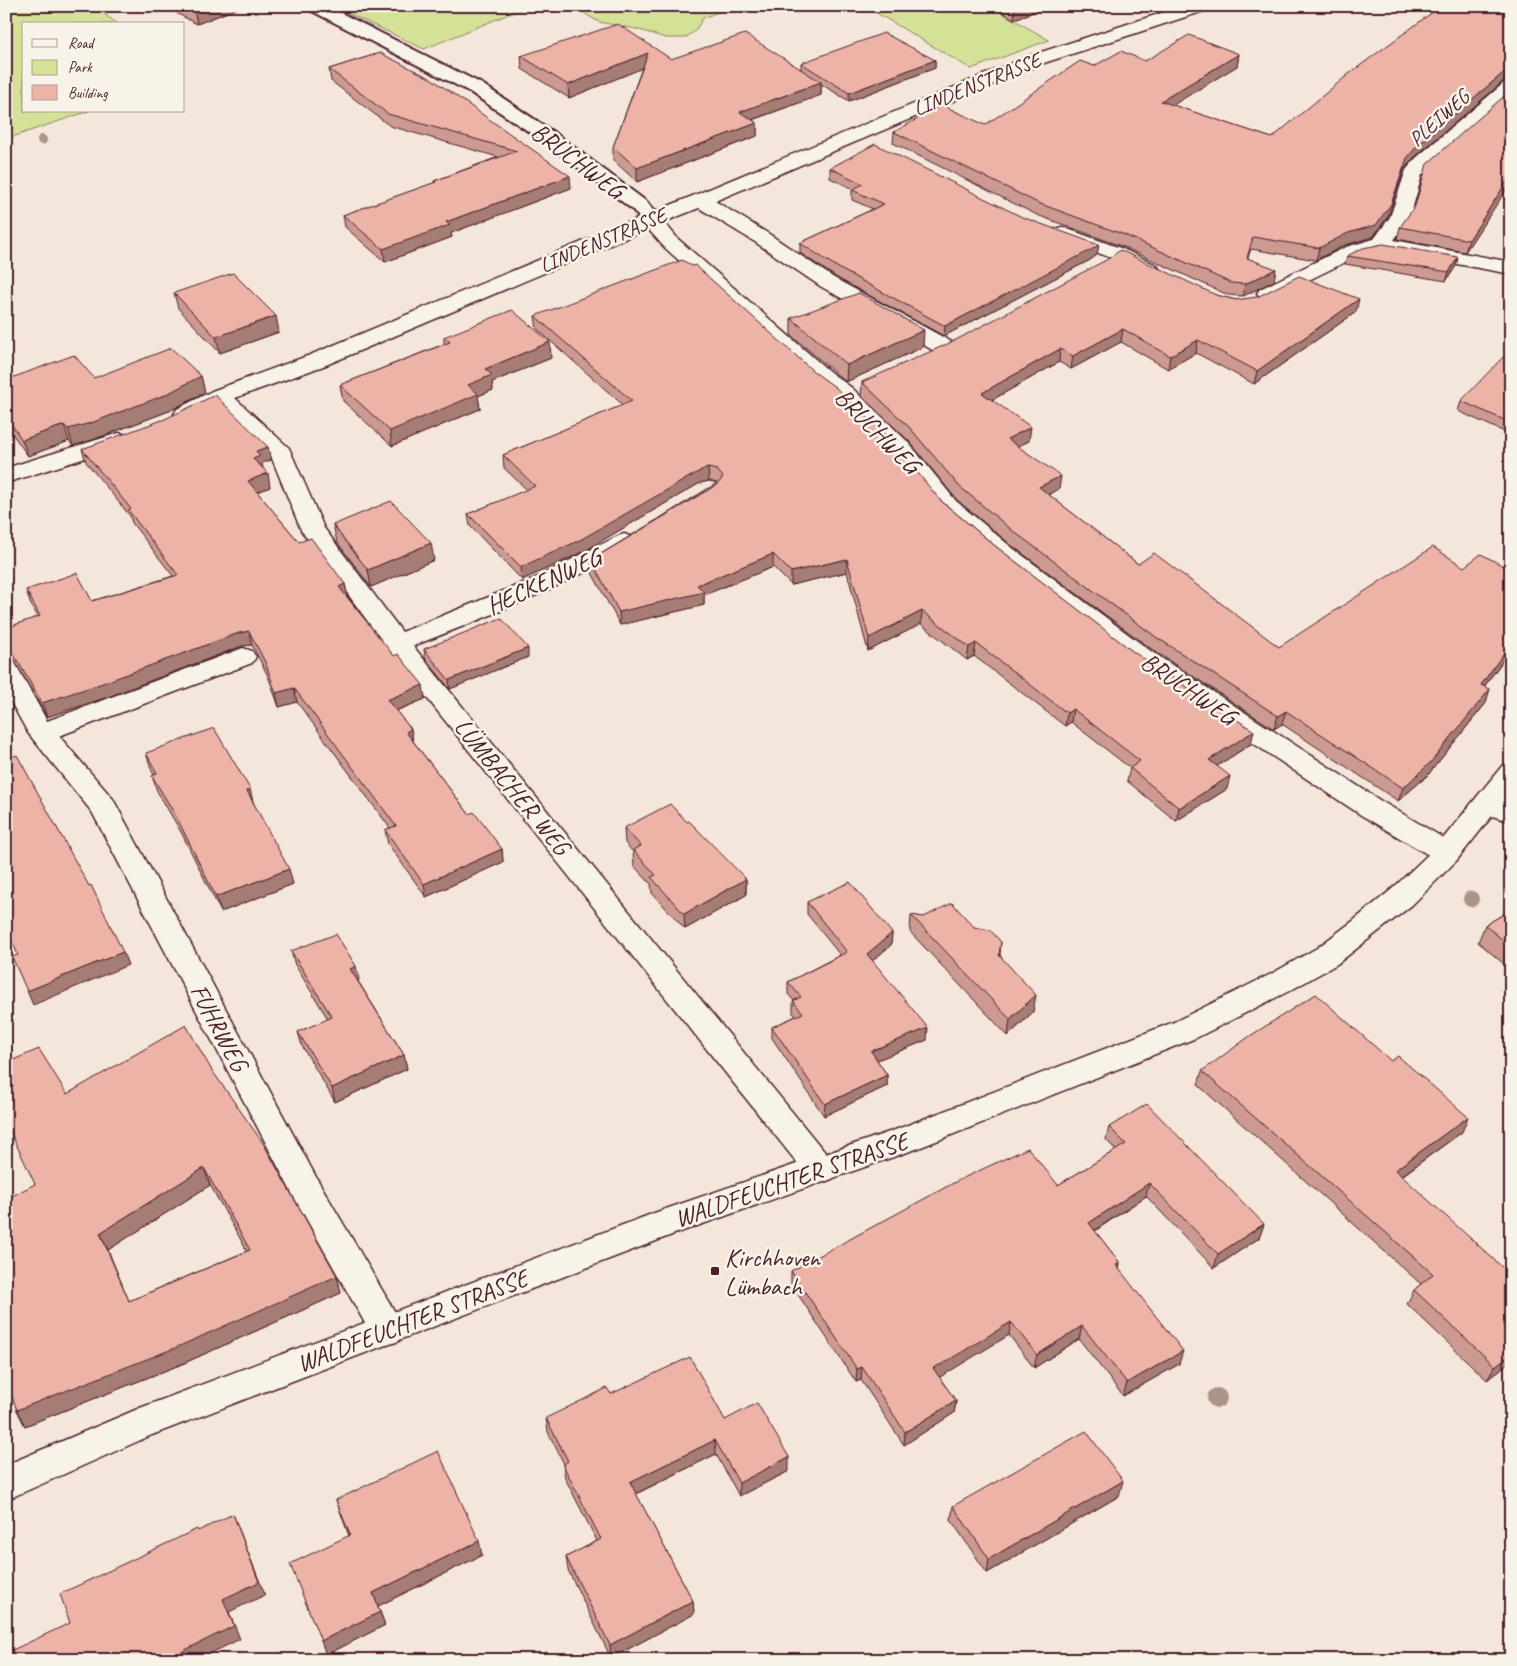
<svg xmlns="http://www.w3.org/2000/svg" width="1517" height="1666" font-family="Caveat,sans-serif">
<rect width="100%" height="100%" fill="#f5e6db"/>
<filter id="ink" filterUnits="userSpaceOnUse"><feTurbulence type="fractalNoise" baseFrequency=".02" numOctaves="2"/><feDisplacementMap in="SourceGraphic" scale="10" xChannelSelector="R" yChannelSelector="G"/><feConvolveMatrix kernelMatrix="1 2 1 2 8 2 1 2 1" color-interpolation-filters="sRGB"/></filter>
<g filter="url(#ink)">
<g fill="#d3e296" stroke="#8e8060">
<polygon points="6,6 93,6 118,24 24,24 24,111 89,111 6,139"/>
<polygon points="333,6 534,6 509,14 424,49"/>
<polygon points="572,6 733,6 703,18 695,31 685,38 666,38 636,29 599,22"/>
<polygon points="865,6 990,6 1049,40 971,69"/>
</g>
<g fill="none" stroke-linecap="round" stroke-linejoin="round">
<defs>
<path id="lane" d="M306 6H327L482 84 559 136 647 202 660 220 658 224C644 227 641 220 633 210L547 144 470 92 308 9Z"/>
<g id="street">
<path d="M1183 6H1209L1207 10 1041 64 715 201 769 234 834 278 952 342 955 347 952 352 944 353 936 352 820 286 755 242 699 208 664 222 678 239 830 372 852 388 908 442 956 501 1010 546 1152 652 1381 801 1457 846 1461 853 1457 860 1447 863 1437 860 1361 815 1134 664 994 556 940 511 892 452 836 398 814 382 664 247 648 229 326 365 235 398 289 448 324 528 402 632 533 579 616 537 624 534 632 537 636 542 632 547C562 587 488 617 413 646L832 1161 837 1170 832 1179 821 1183 810 1179 388 649 301 530 271 456 218 406 193 419 185 421 177 419 174 414 177 409 212 391 310 355 1029 56Z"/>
<polygon points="1511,81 1511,96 1430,166 1422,175 1410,217 1394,240 1511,262 1511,274 1381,250 1360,255 1274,297 1267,299 1260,297 1257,293 1260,289 1346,247 1374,239 1390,217 1406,170 1416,158 1505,82"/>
<polygon points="1062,227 1123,249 1156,265 1159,269 1156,273 1149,275 1142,273 1109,257 1055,237 1052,233 1055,229"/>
<polygon points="119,433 127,435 130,440 127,445 6,483 6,468"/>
<polygon points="243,648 252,651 256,657 252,663 59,736 113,799 316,1177 399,1319 404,1330 399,1341 387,1345 375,1341 294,1197 92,812 28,733 6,693 6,660 15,663 47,721"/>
<polygon points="1487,794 1511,802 1511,822 1477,811 1473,804 1477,797"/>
</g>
<polygon id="secondary" points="1511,764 1511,792 1457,860 1412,905 1337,964 1293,989 1196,1038 916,1149 677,1233 152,1435 6,1500 6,1465 140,1408 657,1212 895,1130 1174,1022 1273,973 1317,948 1353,921 1392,889 1437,846 1502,766"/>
</defs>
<use href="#lane" stroke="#4a1f2b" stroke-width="4"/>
<use href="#street" stroke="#4a1f2b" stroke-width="3"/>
<use href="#secondary" stroke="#4a1f2b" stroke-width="3"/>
<use href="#lane" fill="#f7f3e8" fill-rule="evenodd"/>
<use href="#street" fill="#f7f3e8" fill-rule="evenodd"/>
<use href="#secondary" fill="#f7f3e8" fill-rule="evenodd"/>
</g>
<g fill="#aa9489">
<circle cx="42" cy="140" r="5"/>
<circle cx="1471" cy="899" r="8"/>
<circle cx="1217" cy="1398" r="10"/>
</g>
<g fill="#cc9a90" stroke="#4a1f2b" fill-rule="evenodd">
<polygon points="163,6 243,6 197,24"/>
<polygon points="991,6 1051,6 1014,19"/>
<polygon points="1511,6 1511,79 1505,80 1415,157 1404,169 1388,216 1373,237 1345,245 1316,260 1251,249 1248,258 1274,281 1243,296 1228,295 1124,247 1037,215 893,143 894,132 985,125 1094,66 1145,61 1239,54 1237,66 1172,105 1272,138"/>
<polygon points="380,53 571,188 451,233 452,237 385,262 345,227 343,215 434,183 434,181 498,157 390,126 331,81 329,69"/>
<polygon points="521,56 671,59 801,69 801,63 935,60 935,68 849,101 821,84 821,95 752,120 757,123 757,136 637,182 613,160 613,147 642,68 569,98 522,69"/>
<polygon points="830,168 1097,255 1090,260 944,336 839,279 800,253 800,243 873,209 852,200 852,190 853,189 830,178"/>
<polygon points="1509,184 1465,252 1397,239 1400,227"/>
<polygon points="1347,256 1458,257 1456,266 1446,281 1345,264"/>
<polygon points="174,293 279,332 220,353 178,308"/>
<polygon points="1216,295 1236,300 1356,312 1254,384 1196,353 1168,369 1121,342 1071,369 1059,362 992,400 1029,441 1018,446 1059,489 1049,495 1138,564 1279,647 1511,649 1484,687 1486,703 1427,776 1398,801 1282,724 1274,729 1153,650 1011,545 957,500 909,441 861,396 862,382"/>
<polygon points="535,316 940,500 994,545 1251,744 1217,766 1227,789 1176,821 1127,781 1130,768 1071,722 1065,726 974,656 967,660 921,624 868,651 847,572 791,585 773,567 704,595 704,605 620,625 592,573 591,560 717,483 709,481 700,483 581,553 522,580 470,526 468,514 527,490 504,468 503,455 623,405 537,329"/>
<polygon points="791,318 923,347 846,382 791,335"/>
<polygon points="444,337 551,358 492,382 493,390 478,396 480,409 392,446 343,401 340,385 444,344"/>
<polygon points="1511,360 1511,435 1458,411 1461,401"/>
<polygon points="201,376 205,393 169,411 95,439 73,446 69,441 28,456 6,425 6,380 94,378"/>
<polygon points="82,449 271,460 262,463 263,469 270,487 257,492 299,542 345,584 348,597 425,699 396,711 411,729 413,741 469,814 502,849 503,862 426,897 388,844 385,830 390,828 297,702 279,707 268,676 252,645 242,646 105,698 47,717 6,646 6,628 38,617 30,603 26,590 92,601 173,576 132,523 130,516 86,462"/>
<polygon points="333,525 434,560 371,587 337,542"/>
<polygon points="424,649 528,657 450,689 425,658"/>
<polygon points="146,753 254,804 293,884 221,912 181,832 157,791 152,776 154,775 151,769"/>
<polygon points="624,828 746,879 746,895 685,929 652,893 651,884 634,866 633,852 625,843"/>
<polygon points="807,902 892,933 891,945 872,961 927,1040 877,1060 887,1075 887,1086 824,1116 772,1038 772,1027 796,1016 793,1013 793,1001 794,1001 788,994 788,982 840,955 807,914"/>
<polygon points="1511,910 1511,970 1478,942 1485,925"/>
<polygon points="911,915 974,927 1001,942 1000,955 1033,1012 1008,1036 910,932"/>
<polygon points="291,951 359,980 358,981 404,1055 407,1069 335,1102 302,1046 298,1032 328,1019 295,965"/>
<path d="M211 1069 337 1276 341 1293 182 1364 25 1426 17 1410 35 1184 67 1094ZM210 1185 247 1251 129 1301 108 1250Z"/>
<polygon points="1202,1071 1462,1132 1402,1176 1511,1361 1487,1380 1407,1304 1414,1290 1421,1284 1198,1085"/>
<polygon points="1109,1127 1264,1224 1259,1238 1214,1268 1146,1196 1095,1231 1120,1263 1119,1269 1179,1364 1123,1396 1079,1339 1034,1368 1009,1335 939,1377 956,1401 954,1413 904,1445 861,1380 856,1382 791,1284 791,1271 1058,1185 1116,1150 1106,1140"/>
<polygon points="611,1394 725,1420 789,1471 739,1496 716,1454 636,1494 693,1601 694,1614 611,1658 568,1570 566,1557 597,1541 565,1478 563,1465 564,1464 548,1432 546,1418"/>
<polygon points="1119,1496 987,1573 951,1520 953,1506"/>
<polygon points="336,1500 482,1555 378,1606 385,1625 326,1655 349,1536"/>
</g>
<g fill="#a67d75" stroke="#4a1f2b">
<polygon points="201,6 243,6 197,24 194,9"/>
<polygon points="1015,6 1051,6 1014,19"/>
<polygon points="648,53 648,66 569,98 568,85"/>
<polygon points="1239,54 1237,66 1160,113 1161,101"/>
<polygon points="935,60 935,68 849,101 849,93"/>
<polygon points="1511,68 1511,79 1505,80 1415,157 1404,169 1388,216 1373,237 1345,245 1316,260 1319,248 1418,145 1508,69"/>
<polygon points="821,82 821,95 740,124 740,112"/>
<polygon points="757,123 757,136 637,182 637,168"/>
<polygon points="1511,175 1511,183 1465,252 1469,240"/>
<polygon points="570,176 571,188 451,233 452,237 385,262 383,249 446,222"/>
<polygon points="1099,245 1097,255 1090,260 944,336 945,326"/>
<polygon points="1458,257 1456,266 1446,281 1449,272"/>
<polygon points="1276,269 1274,281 1243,296 1245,284"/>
<polygon points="1359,299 1356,312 1254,384 1257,371"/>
<polygon points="276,316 279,332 220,353 216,337"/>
<polygon points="1123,329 1121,342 1071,369 1073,356"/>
<polygon points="924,330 923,347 846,382 847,365"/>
<polygon points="1198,340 1196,353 1168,369 1170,356"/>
<polygon points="550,342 551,358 492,382 493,390 478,396 480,409 392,446 390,431 468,385 485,369"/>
<polygon points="1060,349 1059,362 981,406 982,393"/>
<polygon points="201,376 205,393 169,411 95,439 73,446 68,429"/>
<polygon points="64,425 69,441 28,456 22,440"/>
<polygon points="1031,427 1029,441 1006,452 1007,439"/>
<polygon points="268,447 271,460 262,463 263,469 253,459 256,451"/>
<polygon points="708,468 709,481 700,483 581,553 522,580 521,567 700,471"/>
<polygon points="268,473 270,487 251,495 248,481"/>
<polygon points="1061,476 1059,489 1037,500 1039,487"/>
<polygon points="431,543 434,560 371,587 368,570"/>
<polygon points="773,554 773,567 704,595 704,605 620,625 619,612 697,585"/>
<polygon points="847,559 847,572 791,585 791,572"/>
<polygon points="345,584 348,597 342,600 339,587"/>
<polygon points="922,611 921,624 868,651 869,638"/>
<polygon points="249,631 252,645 242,646 105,698 47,717 42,703 239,633"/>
<polygon points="976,643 974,656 967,660 969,647"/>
<polygon points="1511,643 1511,649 1476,698 1481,685"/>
<polygon points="528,648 528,657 450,689 449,680"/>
<polygon points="423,685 425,699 390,713 387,700"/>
<polygon points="294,688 297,702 279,707 276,693"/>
<polygon points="1490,689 1486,703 1427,776 1398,801 1403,788"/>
<polygon points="1073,709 1071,722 1065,726 1067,713"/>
<polygon points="1286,711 1282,724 1274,729 1278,716"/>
<polygon points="411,729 413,743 406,732"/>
<polygon points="1254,731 1251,744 1206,773 1209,760"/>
<polygon points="1230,776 1227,789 1176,821 1179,808"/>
<polygon points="250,789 254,805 247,791"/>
<polygon points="502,849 503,862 426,897 424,884"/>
<polygon points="289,869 293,884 221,912 216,897"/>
<polygon points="746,879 746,895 685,929 684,914"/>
<polygon points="892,933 891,945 866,966 867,954"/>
<polygon points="123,952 128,965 33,1005 27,991"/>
<polygon points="356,966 359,980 353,983 350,969"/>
<polygon points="1036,995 1033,1012 1008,1036 1010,1019"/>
<polygon points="928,1028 927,1040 870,1063 871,1051"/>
<polygon points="404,1055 407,1069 335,1102 332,1088"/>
<polygon points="887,1075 887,1086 824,1116 825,1104"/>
<polygon points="1468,1117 1462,1132 1390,1184 1395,1170"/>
<polygon points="204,1168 210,1185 108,1250 100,1233"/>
<polygon points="1149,1183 1146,1196 1086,1236 1089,1223"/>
<polygon points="1264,1224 1259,1238 1214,1268 1218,1254"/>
<polygon points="1120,1263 1117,1276 1116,1265"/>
<polygon points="337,1276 341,1293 182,1364 25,1426 17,1410"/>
<polygon points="1011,1322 1009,1335 942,1376 931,1380 933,1368"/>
<polygon points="1082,1326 1079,1339 1034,1368 1037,1355"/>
<polygon points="1183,1351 1179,1364 1123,1396 1127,1383"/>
<polygon points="1511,1354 1511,1361 1487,1380 1495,1366"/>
<polygon points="862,1367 861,1380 856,1382 857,1369"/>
<polygon points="956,1401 954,1413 904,1445 905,1432"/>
<polygon points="715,1440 716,1454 631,1496 630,1482"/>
<polygon points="789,1457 789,1471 739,1496 739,1483"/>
<polygon points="1123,1481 1119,1496 987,1573 989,1559"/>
<polygon points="233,1514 265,1595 229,1612 240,1639 197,1660 165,1660 223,1599"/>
<polygon points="479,1541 482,1555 378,1606 373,1593"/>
<polygon points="693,1601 694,1614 611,1658 610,1645"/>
<polygon points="380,1612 385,1625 326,1655 321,1641"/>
</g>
<g fill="#edb3a7" stroke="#4a1f2b" fill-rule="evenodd">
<polygon points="189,6 201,6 194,9"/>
<polygon points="1441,6 1511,6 1511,68 1508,69 1418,145 1407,158 1391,204 1376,225 1348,233 1319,248 1253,237 1247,258 1276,269 1245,284 1231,283 1125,235 1038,203 894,132 942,105 985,125 1080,61 1094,66 1121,51 1145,61 1189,35 1239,54 1161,101 1272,138 1350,73"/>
<polygon points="618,24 671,59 745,34 821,82 740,112 757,123 637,168 613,147 648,53 568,85 521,56"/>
<polygon points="884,33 935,60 849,93 801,63"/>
<polygon points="380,53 432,79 570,176 446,222 450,225 383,249 343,215 436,182 434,181 517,151 388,114 329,69"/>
<polygon points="1511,90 1511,175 1469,240 1400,227 1415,206 1427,164"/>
<polygon points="875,144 1022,217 1099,245 1091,250 945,326 840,269 800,243 884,204 852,190 863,184 830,168"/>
<polygon points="1383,244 1458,257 1449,272 1347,256 1363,248"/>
<polygon points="1120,250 1216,295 1236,300 1257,297 1299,276 1359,299 1257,371 1198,340 1170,356 1123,329 1073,356 1060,349 982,393 1031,427 1007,439 1061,476 1039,487 1138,564 1154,553 1279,647 1433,547 1464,567 1481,554 1511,570 1511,643 1481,685 1490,689 1431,762 1403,788 1286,711 1278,716 1156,637 1013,531 959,486 910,428 862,382 954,341 1108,259"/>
<polygon points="682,260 692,266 695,265 813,371 835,387 891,440 940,500 994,545 1135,653 1254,731 1209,760 1230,776 1179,808 1130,768 1140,761 1073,709 1067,713 976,643 969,647 922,611 869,638 847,559 791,572 773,554 697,585 704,592 619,612 591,560 718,484 723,477 717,470 708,468 700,471 580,540 521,567 468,514 535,486 503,455 632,401 535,316"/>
<polygon points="233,273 276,316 216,337 174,293"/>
<polygon points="859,293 924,330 847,365 791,318"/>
<polygon points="512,310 550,342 485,369 492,375 468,385 478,394 390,431 340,385 450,342 444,337"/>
<polygon points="171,348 201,376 165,395 91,423 68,429 64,425 22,440 6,416 6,380 74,355 94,378"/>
<polygon points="1503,357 1511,360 1511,423 1461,401"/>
<polygon points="215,395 268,447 256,451 260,456 253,459 268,473 248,481 299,542 311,538 345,584 339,587 394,656 398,654 423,685 387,700 411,729 406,732 469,814 474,812 502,849 424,884 385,830 396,826 294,688 276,693 265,662 249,631 239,633 100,684 42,703 6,641 6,628 40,616 26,590 77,573 92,601 178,575 128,510 131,509 82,449 165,419"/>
<polygon points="391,501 431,543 368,570 333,525"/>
<polygon points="501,618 528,648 449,680 424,649"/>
<polygon points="214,728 250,789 247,791 289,869 216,897 176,816 152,776 157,773 146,753"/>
<polygon points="17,755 89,886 91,885 123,952 27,991 12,957 18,955 6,926 6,759"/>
<polygon points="670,804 687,822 689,821 746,879 684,914 651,877 656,875 633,850 641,846 624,828"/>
<polygon points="850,882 892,933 867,954 928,1028 871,1051 887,1075 825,1104 772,1027 803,1013 793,1001 801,997 788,982 847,952 807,902"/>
<polygon points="952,903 974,927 990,930 1001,942 999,955 1036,995 1010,1019 911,915 924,917"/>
<polygon points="1511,910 1511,947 1485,925"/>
<polygon points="336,934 356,966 350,969 404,1055 332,1088 298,1032 332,1017 291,951"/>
<polygon points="1316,994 1391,1061 1398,1056 1468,1117 1395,1170 1511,1275 1511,1354 1495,1366 1414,1290 1433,1274 1202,1071 1250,1036"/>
<path d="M186 1025 211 1069 263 1143 337 1276 175 1348 17 1410 6 1380V1199L35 1184 6 1123V1063L39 1049 67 1094ZM204 1168 250 1250 129 1301 100 1233Z"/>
<polygon points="1147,1104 1264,1224 1218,1254 1149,1183 1089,1223 1120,1263 1116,1265 1183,1351 1127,1383 1082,1326 1037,1355 1011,1322 944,1363 933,1368 956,1401 905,1432 862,1367 857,1369 791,1271 959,1180 1028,1148 1058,1185 1126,1144 1109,1127"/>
<polygon points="690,1357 725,1420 757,1403 789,1457 739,1483 715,1440 630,1482 693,1601 610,1645 566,1557 601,1539 563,1465 568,1461 546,1418 607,1388 611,1394"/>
<polygon points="1086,1431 1123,1481 989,1559 953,1506"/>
<polygon points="438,1451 479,1541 373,1593 380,1612 321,1641 290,1564 350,1535 336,1500"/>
<polygon points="233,1514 259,1582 223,1599 234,1626 165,1660 6,1660 6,1653 70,1623 60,1594 197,1529 198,1531"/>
</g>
</g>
<rect fill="#4a1f2b" stroke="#f7f3e8" stroke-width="2" x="710" y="1266" width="10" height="10" rx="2.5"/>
<g text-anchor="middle" stroke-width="5" stroke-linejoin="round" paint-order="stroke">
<g font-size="21" fill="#4a1f2b" stroke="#f7f3e8">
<text transform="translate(977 84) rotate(-22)" y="7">LINDENSTRASSE</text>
<text transform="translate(1439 118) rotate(-42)" y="7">PLEIWEG</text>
<text transform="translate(603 240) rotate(-23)" y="7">LINDENSTRASSE</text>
</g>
<g font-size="25" fill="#4a1f2b" stroke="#f7f3e8">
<text transform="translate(578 160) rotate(37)" y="9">BRUCHWEG</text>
<text transform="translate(878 430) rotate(45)" y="9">BRUCHWEG</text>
<text transform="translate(543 581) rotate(-25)" y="9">HECKENWEG</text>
<text transform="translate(1189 688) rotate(34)" y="9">BRUCHWEG</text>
<text transform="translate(513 786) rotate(51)" y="9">LÜMBACHER WEG</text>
<text transform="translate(220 1027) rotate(62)" y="9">FUHRWEG</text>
<text transform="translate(791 1179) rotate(-19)" y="9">WALDFEUCHTER STRASSE</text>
<text transform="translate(412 1320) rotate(-21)" y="9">WALDFEUCHTER STRASSE</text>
</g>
<g font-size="25" fill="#4a1f2b" stroke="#f7f3e8" text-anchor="start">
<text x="725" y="1266">Kirchhoven<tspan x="725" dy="29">Lümbach</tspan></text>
</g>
</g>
<rect width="1517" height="1666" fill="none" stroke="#f7f3e8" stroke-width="25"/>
<rect x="12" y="12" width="1492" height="1641" fill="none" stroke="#4a1f2b" stroke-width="2" filter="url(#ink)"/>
<rect x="22" y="22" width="162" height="90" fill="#f7f3e8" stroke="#b29e9c"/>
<rect x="32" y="39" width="25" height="8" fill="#f7f3e8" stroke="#b29e9c"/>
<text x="68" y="48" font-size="15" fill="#4a1f2b">Road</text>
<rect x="32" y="60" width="25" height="15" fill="#d3e296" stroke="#b29e9c"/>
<text x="68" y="72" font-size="15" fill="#4a1f2b">Park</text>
<rect x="32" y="85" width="25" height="15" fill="#edb3a7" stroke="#b29e9c"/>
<text x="68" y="98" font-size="15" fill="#4a1f2b">Building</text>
</svg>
